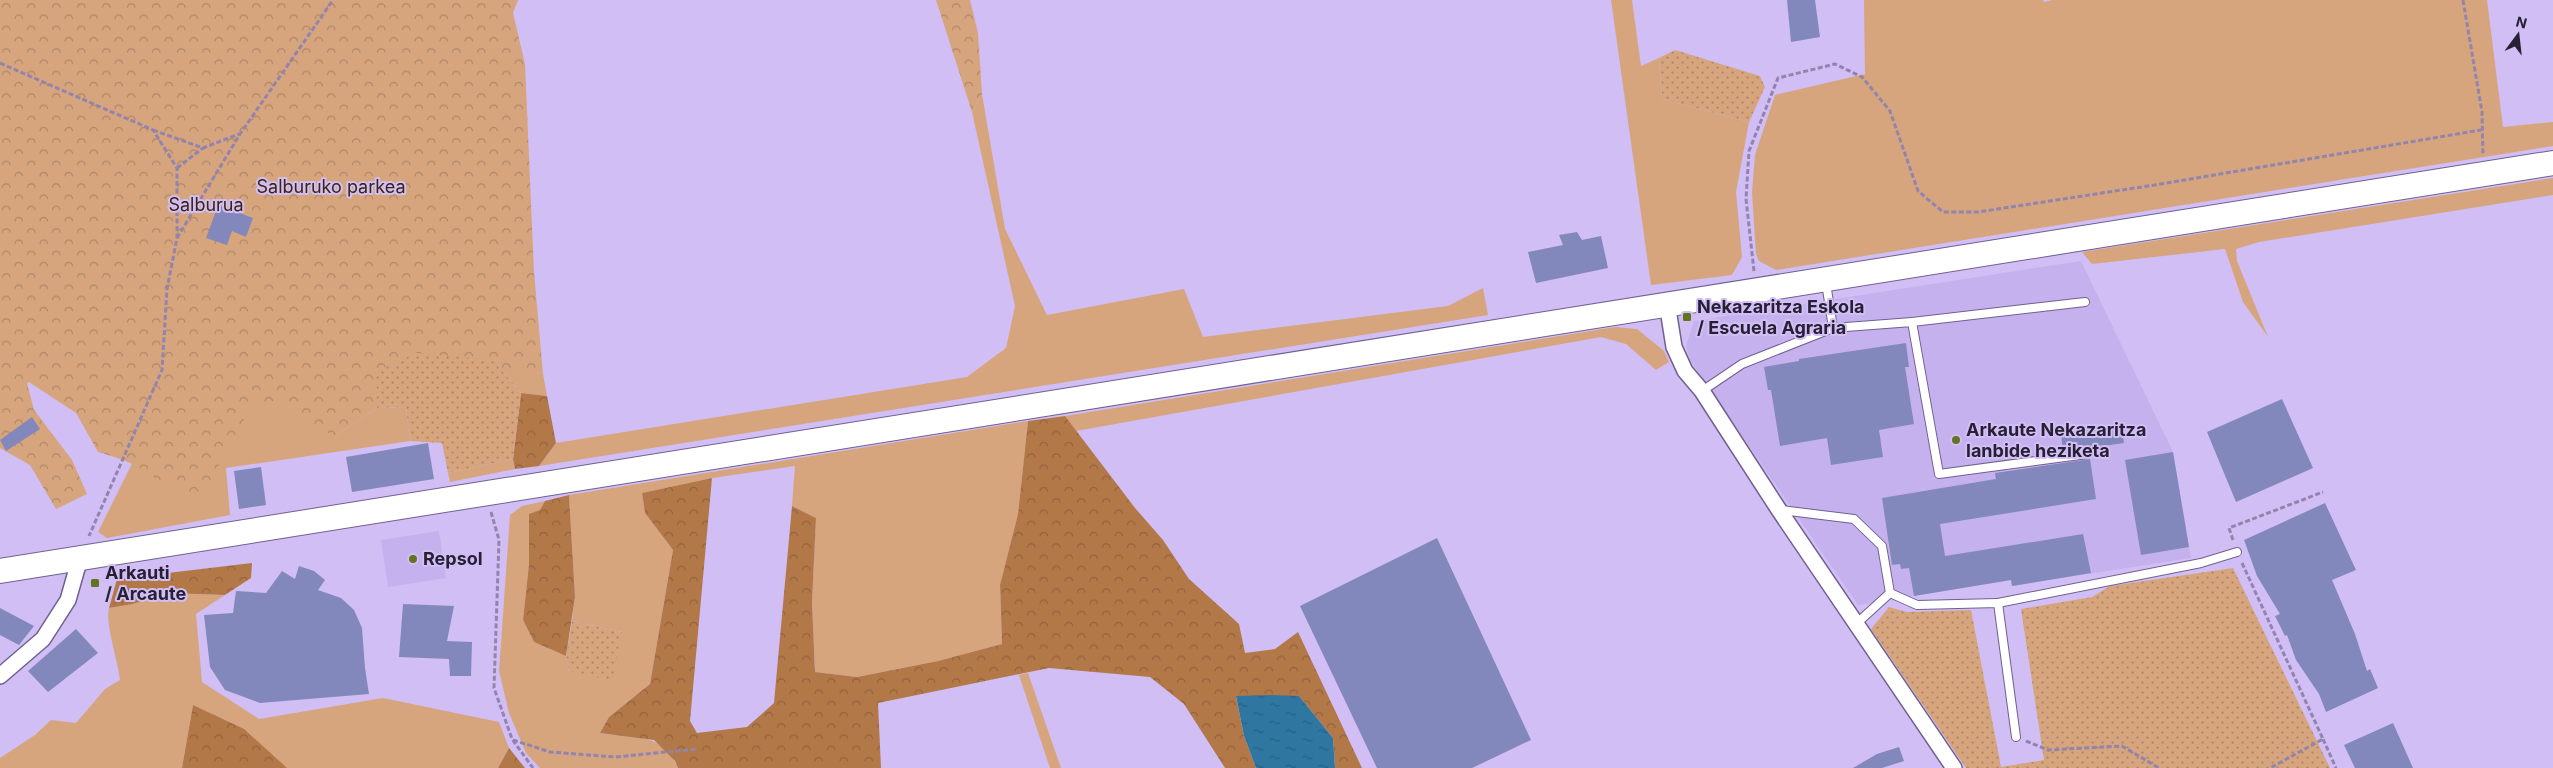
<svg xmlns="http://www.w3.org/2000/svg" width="2553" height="768" font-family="Inter,sans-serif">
<defs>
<pattern id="forest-crowns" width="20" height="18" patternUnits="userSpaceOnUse" patternTransform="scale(1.25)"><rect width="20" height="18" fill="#b37848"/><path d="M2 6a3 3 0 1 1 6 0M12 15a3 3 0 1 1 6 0" fill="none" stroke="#92623d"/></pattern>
<pattern id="park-crowns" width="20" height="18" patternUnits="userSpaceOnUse" patternTransform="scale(1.25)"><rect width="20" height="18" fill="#d6a57e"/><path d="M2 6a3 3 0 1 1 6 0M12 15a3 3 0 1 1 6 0" fill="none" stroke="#ae8668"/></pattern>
<pattern id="garden-dots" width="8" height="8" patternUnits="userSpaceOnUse" patternTransform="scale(1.25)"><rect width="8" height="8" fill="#d6a57e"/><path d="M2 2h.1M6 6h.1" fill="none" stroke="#ae8668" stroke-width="1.8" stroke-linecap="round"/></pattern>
<pattern id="water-ripples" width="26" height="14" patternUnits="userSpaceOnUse" patternTransform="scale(1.25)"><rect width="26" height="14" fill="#2f76a1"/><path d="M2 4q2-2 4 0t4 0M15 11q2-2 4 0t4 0" fill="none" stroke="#286084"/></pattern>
</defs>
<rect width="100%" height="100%" fill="#d0bef4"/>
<g fill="#c5b1ee">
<polygon points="2081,261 2173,452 2191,558 2012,586 2011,580 1858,605 1690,360 1686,346 1694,321"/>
<polygon points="439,531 446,578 388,587 381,540"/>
</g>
<g fill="#d6a57e">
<polygon points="1611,0 1632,0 1641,66 1659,58 1662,99 1749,122 1736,192 1742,257 1732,275 1651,285"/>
<polygon points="1864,0 2043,0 2044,2 2052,0 2487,0 2503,127 2553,122 2553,146 1776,270 1759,261 1756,254 1752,193 1755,155 1775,95 1865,74"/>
<polygon points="982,94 1005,229 1047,315 1184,289 1203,337 1448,306 1483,288 1488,315 539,466 556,443 967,377 1006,348 1015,306 972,112"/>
<polygon points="2553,178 2553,195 2259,242 2236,249 2237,261 2268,337 2243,302 2225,249 2092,264 2082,252"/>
<polygon points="1615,327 1637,329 1664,351 1669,362 1656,370 1626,344 1601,337 1076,431 1065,416"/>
<polygon points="190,347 268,364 335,436 377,408 406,407 410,441 226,468 230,515 107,538 98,532"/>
<polygon points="493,360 543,374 547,396 521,393"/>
<path d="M1028 421 1018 514 1000 585 1002 644 938 661 857 677 815 672 812 602 816 518 792 506 795 466 712 478 642 493 645 513 673 550 650 684 609 717 600 733C634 739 660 730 678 768H540L526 753 509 713 499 671 510 515 522 506 545 501 540 510 529 515V564L523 620 534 642 566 656 569 671 622 632 572 621 575 597 569 495Z"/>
<polygon points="513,459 515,469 450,482 448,473"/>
<path d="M168 593 225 595 196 614 202 682 259 719 383 698 499 722 509 748 498 768H287L193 705 182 768H0V758L35 735 51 720 76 723 105 689 120 680C118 661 105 624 109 608L133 604Z"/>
<polygon points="1028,673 1061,768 1050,768 1019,675"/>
</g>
<g fill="url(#forest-crowns)">
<polygon points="521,393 547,396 556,443 539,466 515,469 513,459"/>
<polygon points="1065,416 1135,508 1163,540 1189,579 1239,624 1245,653 1275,649 1298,632 1362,768 1335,768 1333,738 1299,696 1236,697 1244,736 1256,768 1225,768 1184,704 1150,677 1049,668 878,703 881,768 678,768 675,761 654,740 600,733 609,717 650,684 673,550 645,513 642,493 712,478 690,721 697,733 747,727 774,703 792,506 816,518 812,602 815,672 857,677 938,661 1002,644 1000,585 1018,514 1028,421"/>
<polygon points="569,495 575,597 566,656 534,642 523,620 529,564 529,514 540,510 545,501"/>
<polygon points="252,563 251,578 225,595 168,593 133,604 109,608 117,579"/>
<polygon points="193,705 244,729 287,768 182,768"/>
<polygon points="509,748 525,768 498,768"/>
</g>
<g fill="url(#park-crowns)">
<path d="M0 0H518L513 13 525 64 534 272 543 374 523 369 377 388V408L335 436 301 421 288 399 253 404 195 507 162 479 159 482C142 465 121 459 98 452L76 413 29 382 27 383 34 410 72 460 87 494 56 509 30 465 0 448Z"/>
<polygon points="936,0 970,0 978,33 982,94 972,112"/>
</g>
<g fill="url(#garden-dots)">
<polygon points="1675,50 1760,76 1765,87 1749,122 1662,99 1659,58"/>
<polygon points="416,353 493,360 521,393 513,459 448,473 442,443 410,441 406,407 377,408 376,371"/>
<polygon points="2233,568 2330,768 1966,768 1871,629 1889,607 1907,612 1971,610 2001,767 2044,760 2021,609 2092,597 2110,586"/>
<polygon points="572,621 622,632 612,681 569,671 566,656"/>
</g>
<polygon fill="url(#water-ripples)" points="1270,695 1299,696 1333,738 1335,768 1256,768 1244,736 1236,696"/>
<g fill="#8388bc">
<polygon points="1787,0 1815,0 1820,37 1791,42"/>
<polygon points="218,205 253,218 246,237 232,231 227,245 206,238"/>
<polygon points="1577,232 1582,240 1601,236 1608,268 1536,283 1528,252 1563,245 1559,235"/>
<polygon points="1906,343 1909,367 1905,367 1914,424 1879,430 1883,457 1831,465 1827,438 1780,446 1771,390 1768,390 1764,367 1799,361 1799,359"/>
<polygon points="2282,399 2313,468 2236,502 2207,432"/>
<polygon points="32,417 40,429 6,451 0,440"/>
<polygon points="2121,425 2124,443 2063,452 2061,433"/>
<polygon points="428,443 434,479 352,492 346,457"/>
<polygon points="2173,452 2189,547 2141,555 2125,460"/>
<polygon points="2090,459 2096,499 1940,524 1945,556 2083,534 2091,573 2012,586 2011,580 1914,596 1909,568 1901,569 1900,564 1892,565 1882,498 1996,479 1995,473"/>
<polygon points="261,467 266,505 239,509 234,471"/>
<polygon points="2325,503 2356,570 2332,580 2355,634 2367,671 2370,669 2378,688 2326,712 2319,694 2296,660 2287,635 2285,636 2275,616 2280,614 2257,576 2244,540"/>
<polygon points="1437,538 1531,740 1472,768 1377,768 1300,606"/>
<polygon points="299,566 314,571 325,580 318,590 341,598 354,610 362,628 365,668 369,694 260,703 225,690 210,667 204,615 233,613 236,591 266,593 282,571 295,579"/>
<polygon points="403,604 454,606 447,641 472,642 471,676 450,676 449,659 399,657"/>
<polygon points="0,608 34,626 19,645 0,635"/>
<polygon points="76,629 98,653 48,692 28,671"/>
<polygon points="2393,723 2413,768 2355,768 2344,745"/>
<polygon points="1899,747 1904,761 1882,768 1853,768 1877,754"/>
</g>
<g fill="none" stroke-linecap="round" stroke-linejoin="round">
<defs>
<g id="lane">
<polyline points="1826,283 1833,328 1912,322 1939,474 2087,454"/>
<polyline points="1912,322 2085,302"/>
<polyline points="1702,391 1742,364 1833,328"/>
<polyline points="1781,510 1854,519 1882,546 1890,593 1856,624"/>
<polyline points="1890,593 1917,605 1998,603 2016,737"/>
<polyline points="1998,603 2201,563 2237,552"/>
</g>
<g id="street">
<polyline points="1667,303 1674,347 1685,371 1702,391 1779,510 1954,768"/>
<polyline points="0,676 43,639 68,600 80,558"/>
</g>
<polyline id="primary" points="0,571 2553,163"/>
</defs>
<use href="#lane" stroke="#706090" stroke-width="10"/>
<use href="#street" stroke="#706090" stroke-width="18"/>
<use href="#primary" stroke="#706090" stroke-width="26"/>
<g stroke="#9284ae" stroke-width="3" stroke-dasharray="5 2.5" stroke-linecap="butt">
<polyline points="2463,0 2482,112 2483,155"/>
<polyline points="0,63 153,130 177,168 177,238 167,289 162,370 89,536"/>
<polyline points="153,130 203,148 239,134"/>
<polyline points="177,168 203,148"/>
<polyline points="177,238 240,134 333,0"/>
<polyline points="1754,271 1746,199 1749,151 1778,78 1835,64 1862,77 1890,111 1918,191 1943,212 1978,212 2161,184 2481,130"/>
<polyline points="491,512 499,540 494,688 512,739 533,768"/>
<polyline points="2233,540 2229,528 2323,492"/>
<polyline points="2242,563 2323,739 2270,768"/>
<polyline points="2323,739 2336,768"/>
<polyline points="513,740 550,752 615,757 698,749"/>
<polyline points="2026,741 2048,750 2122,746 2159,768"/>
</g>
<use href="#lane" stroke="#fff" stroke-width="8"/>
<use href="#street" stroke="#fff" stroke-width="15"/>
<use href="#primary" stroke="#fff" stroke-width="24"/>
</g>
<g fill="#63731f" stroke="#d0bef4" stroke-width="2">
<rect x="1682" y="312" width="10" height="10" rx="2.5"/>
<circle cx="1956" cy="440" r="5"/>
<circle cx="413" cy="559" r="5"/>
<rect x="90" y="578" width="10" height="10" rx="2.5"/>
</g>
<g text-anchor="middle" stroke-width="4" stroke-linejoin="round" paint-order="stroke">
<g font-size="18" fill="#3d240e" stroke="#d0bef4">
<text x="331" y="193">Salburuko parkea</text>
<text x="206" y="211">Salburua</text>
</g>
<g font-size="18" font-weight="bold" fill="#272034" stroke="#d0bef4" text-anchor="start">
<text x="1697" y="313">Nekazaritza Eskola<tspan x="1697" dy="21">/ Escuela Agraria</tspan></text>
<text x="1966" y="436">Arkaute Nekazaritza<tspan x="1966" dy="21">lanbide heziketa</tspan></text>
<text x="423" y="565">Repsol</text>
<text x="105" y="579">Arkauti<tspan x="105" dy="21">/ Arcaute</tspan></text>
</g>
</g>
<g transform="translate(2518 35) rotate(15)" stroke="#d0bef4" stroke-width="4" paint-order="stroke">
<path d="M0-4L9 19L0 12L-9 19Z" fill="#272034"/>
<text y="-8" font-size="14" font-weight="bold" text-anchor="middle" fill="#272034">N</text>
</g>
</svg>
